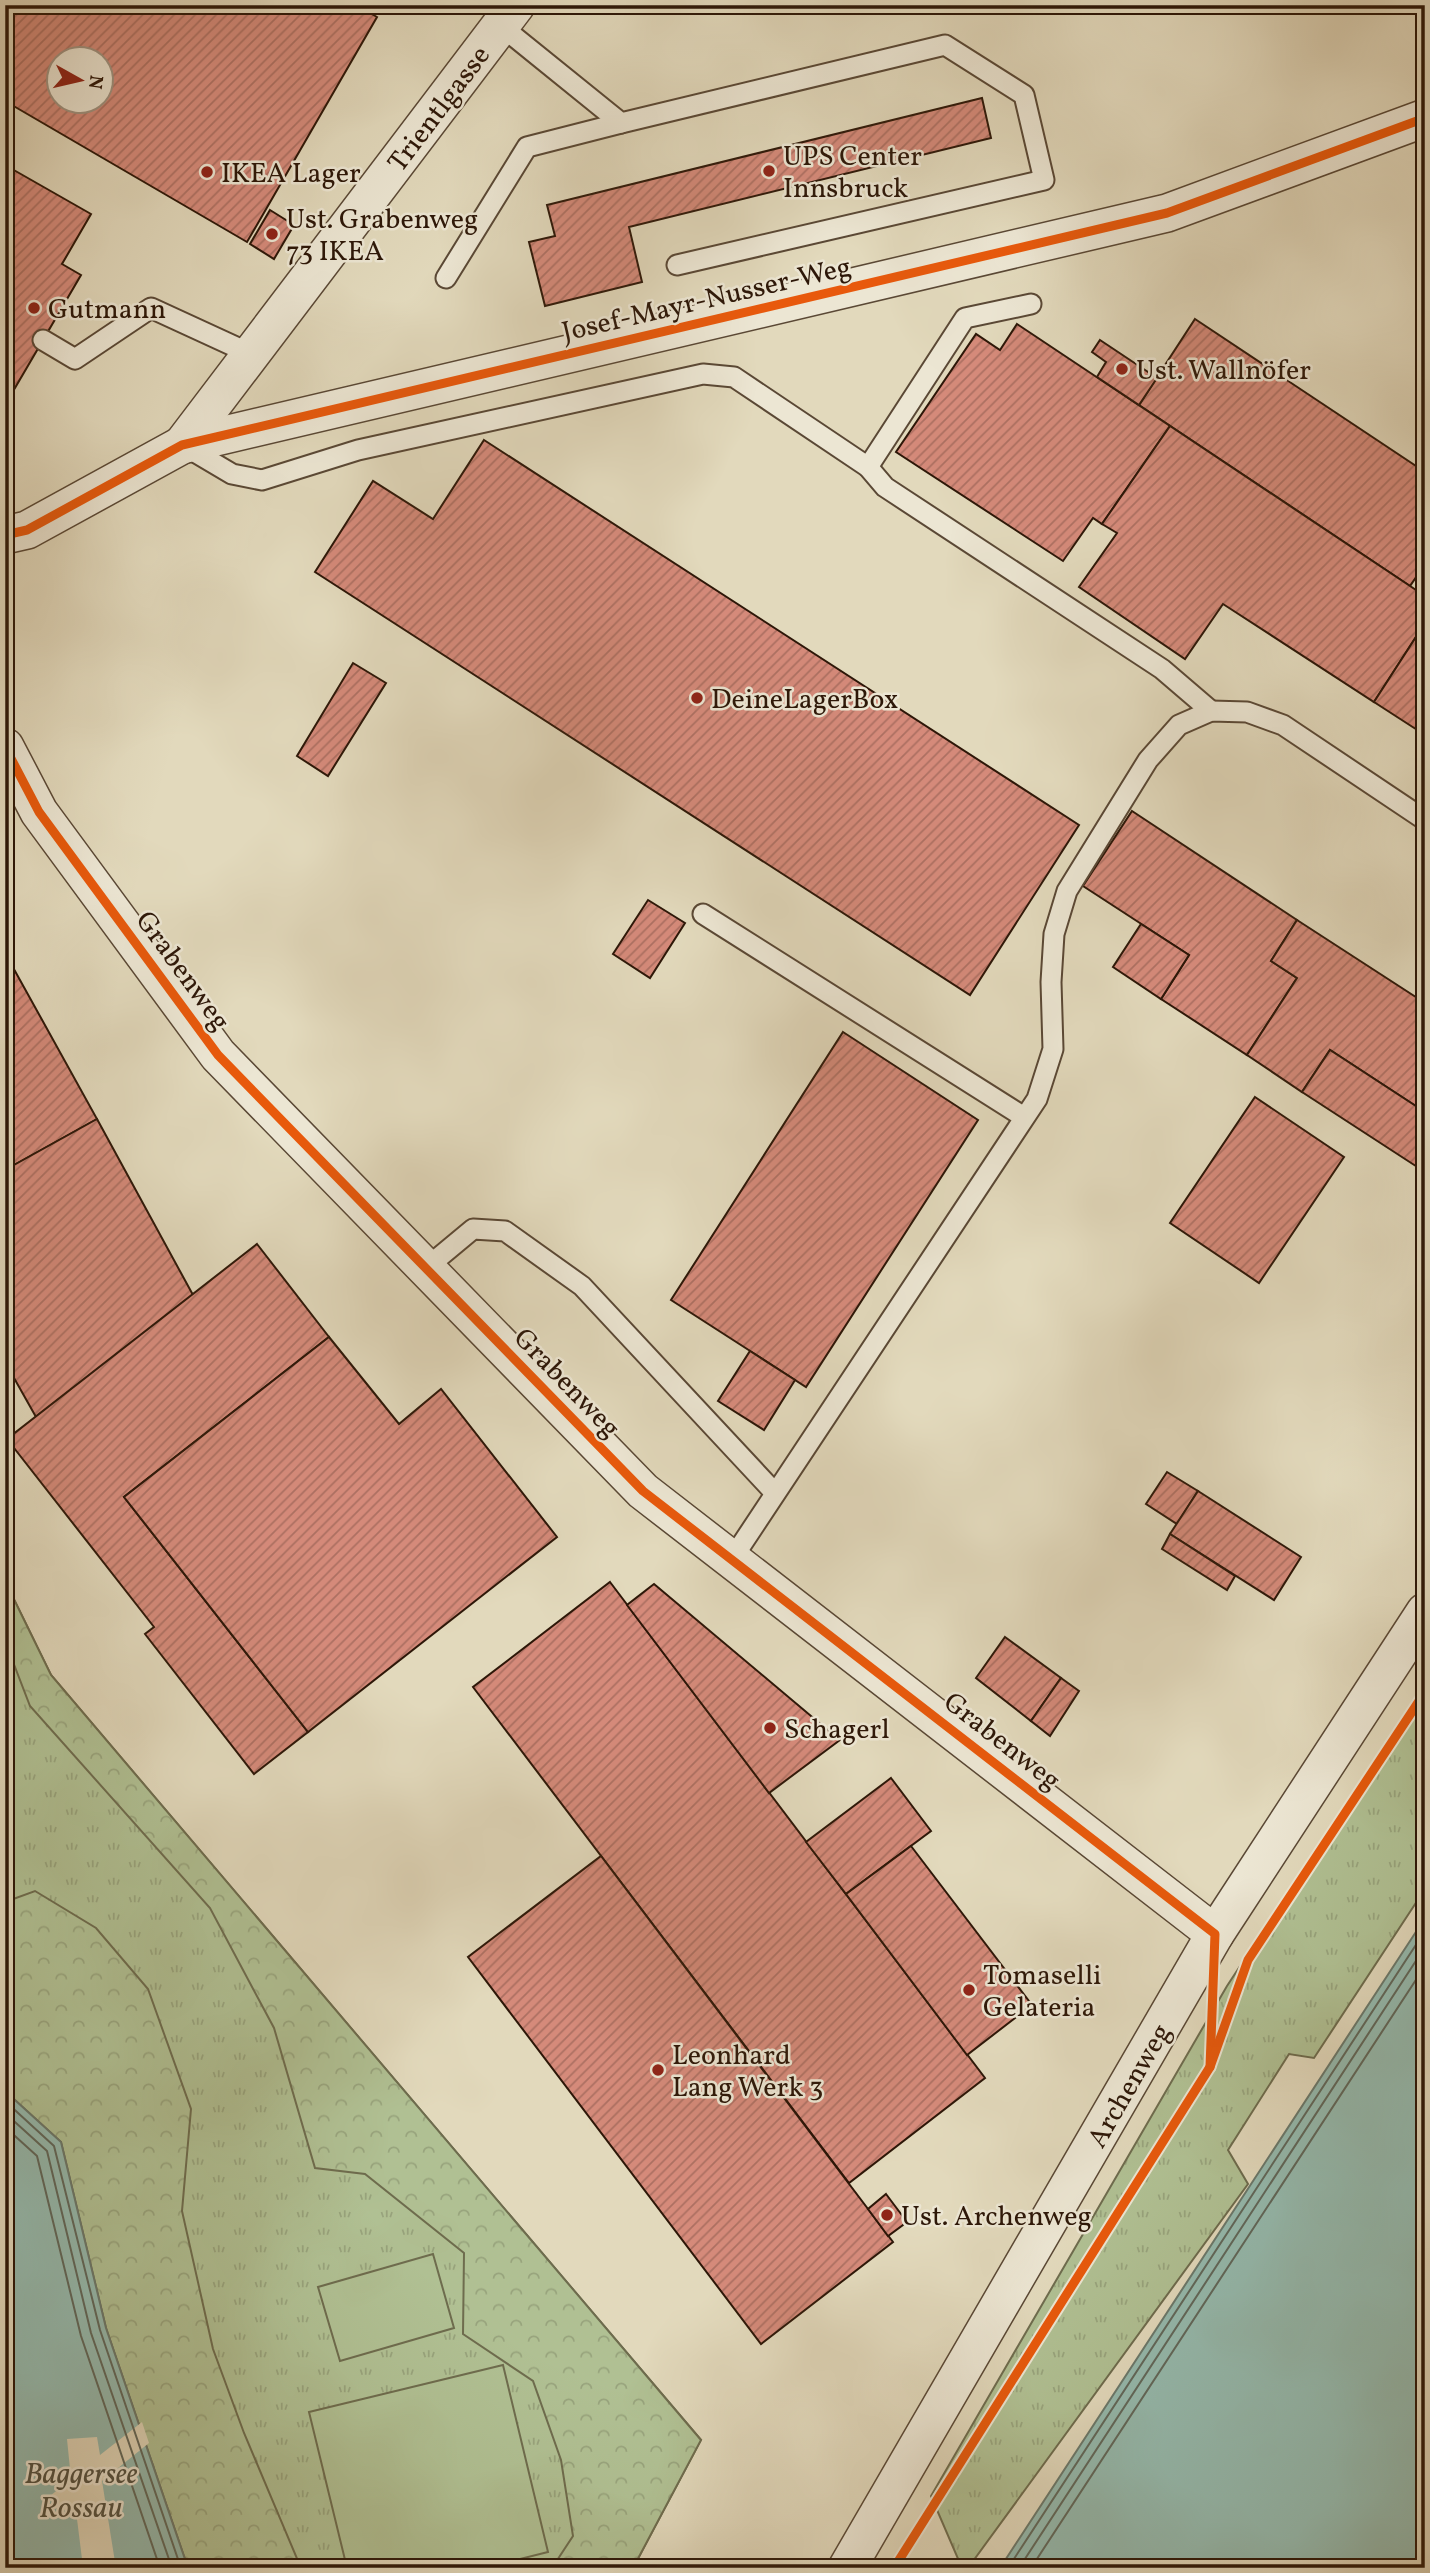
<svg xmlns="http://www.w3.org/2000/svg" width="1430" height="2573" font-family="Vollkorn,serif">
<defs>
<pattern id="grass-tufts" width="24" height="20" patternUnits="userSpaceOnUse" patternTransform="scale(1.75)"><rect width="24" height="20" fill="#b0c093"/><path d="M3 7l-1-3M5 7V3M7 7l1-3M15 17l-1-3M17 17v-4M19 17l1-3" fill="none" stroke="#98a47d"/></pattern>
<pattern id="forest-crowns" width="20" height="18" patternUnits="userSpaceOnUse" patternTransform="scale(1.75)"><rect width="20" height="18" fill="#b0c093"/><path d="M2 6a3 3 0 1 1 6 0M12 15a3 3 0 1 1 6 0" fill="none" stroke="#98a47d"/></pattern>
<pattern id="building-hatch" width="6" height="6" patternUnits="userSpaceOnUse" patternTransform="scale(1.75)"><rect width="6" height="6" fill="#d58a7a"/><path d="M-1 1l2-2M0 6l6-6M5 7l2-2" fill="none" stroke="#ad7062"/></pattern>
</defs>
<rect width="100%" height="100%" fill="#e2d9bc"/>
<filter id="stains"><feTurbulence type="fractalNoise" baseFrequency=".00286" numOctaves="4"/><feColorMatrix values="0 0 0 0 .2 0 0 0 0 .09 0 0 0 0 .02 0 0 0 .5 -.17"/></filter>
<radialGradient id="worn" r=".72"><stop offset=".6" stop-color="#630" stop-opacity="0"/><stop offset="1" stop-color="#630" stop-opacity=".3"/></radialGradient>
<g fill="url(#grass-tufts)" stroke="#6e6c4e" stroke-width="2">
<polygon points="5,1581 51,1675 701,2440 633,2568 5,2568"/>
<polygon points="1425,1684 1425,1889 1314,2058 1289,2054 1228,2150 1248,2184 968,2568 962,2568 931,2496 1227,1986"/>
</g>
<g fill="url(#forest-crowns)" stroke="#6e6c4e" stroke-width="2">
<polygon points="5,1581 51,1675 701,2440 633,2568 552,2568 573,2536 561,2460 533,2381 463,2334 464,2253 365,2174 315,2168 274,2028 210,1908 30,1706 5,1641"/>
<polygon points="35,1891 96,1928 148,1989 191,2109 182,2211 213,2349 244,2433 301,2568 188,2568 106,2328 61,2142 5,2091 5,1902"/>
</g>
<g fill="#b0c093" stroke="#6e6c4e" stroke-width="2">
<polygon points="433,2254 454,2328 340,2361 318,2287"/>
<polygon points="503,2365 548,2552 484,2568 347,2568 309,2412"/>
</g>
<g fill="#95baae" stroke="#6b796c" stroke-width="2">
<polygon points="1425,1918 1425,2568 1000,2568"/>
<polygon points="5,2091 61,2142 106,2328 188,2568 5,2568"/>
</g>
<polygon fill="#e2d9bc" points="142,2422 149,2443 102,2481 115,2562 83,2567 75,2503 61,2513 50,2496 71,2479 67,2439 97,2437 100,2455"/>
<g fill="none" stroke-linecap="round" stroke-linejoin="round">
<g stroke="#61685b" stroke-width="2">
<polyline points="5,2101 54,2146 100,2330 181,2568"/>
<polyline points="5,2113 47,2151 91,2333 172,2568"/>
<polyline points="5,2127 37,2156 81,2336 160,2568"/>
<polyline points="1008,2568 1425,1931"/>
<polyline points="1019,2568 1425,1947"/>
<polyline points="1031,2568 1425,1966"/>
</g>
</g>
<g fill="url(#building-hatch)" stroke="#2d1708" stroke-width="2" fill-rule="evenodd">
<path d="M5 5H356L377 17 247 242 5 101ZM60 60H102V102H60Z"/>
<polygon points="982,98 991,138 629,227 642,282 545,306 529,242 555,236 547,205"/>
<polygon points="5,165 91,214 62,264 81,275 5,405"/>
<polygon points="270,210 294,225 274,259 250,244"/>
<polygon points="1195,319 1425,472 1425,564 1410,586 1139,405"/>
<polygon points="1017,324 1170,426 1102,524 1093,518 1063,561 896,452 976,334 1000,350"/>
<polygon points="1100,340 1157,378 1139,405 1097,377 1106,362 1092,352"/>
<polygon points="1170,426 1425,596 1425,623 1374,702 1223,604 1185,659 1079,587 1117,533 1102,524"/>
<polygon points="484,440 1079,825 970,995 315,572 373,481 433,519"/>
<polygon points="1425,623 1425,735 1374,702"/>
<polygon points="353,663 386,683 328,776 297,756"/>
<polygon points="1132,811 1297,920 1271,961 1297,978 1247,1055 1161,999 1189,955 1083,886"/>
<polygon points="648,900 685,923 650,978 613,954"/>
<polygon points="1297,920 1425,1003 1425,1112 1330,1050 1302,1092 1247,1055 1297,978 1271,961"/>
<polygon points="1141,924 1189,955 1161,999 1113,967"/>
<polygon points="5,953 97,1119 5,1170"/>
<polygon points="843,1032 978,1120 806,1387 671,1300"/>
<polygon points="1330,1050 1425,1112 1425,1172 1302,1092"/>
<polygon points="1255,1097 1344,1157 1259,1283 1170,1223"/>
<polygon points="97,1119 193,1295 36,1417 5,1362 5,1170"/>
<polygon points="257,1244 329,1337 124,1497 308,1732 254,1774 145,1634 154,1627 7,1439"/>
<polygon points="329,1337 399,1424 441,1389 557,1537 308,1732 124,1497"/>
<polygon points="750,1351 795,1380 764,1430 718,1401"/>
<polygon points="1167,1472 1198,1491 1177,1524 1146,1504"/>
<polygon points="1198,1491 1301,1557 1274,1600 1170,1534"/>
<polygon points="1170,1534 1235,1576 1227,1590 1162,1549"/>
<polygon points="610,1582 985,2078 849,2183 473,1687"/>
<polygon points="654,1584 830,1732 840,1740 769,1793 627,1605"/>
<polygon points="1005,1637 1061,1678 1031,1721 976,1678"/>
<polygon points="1061,1678 1079,1691 1050,1736 1031,1721"/>
<polygon points="891,1778 931,1831 846,1894 806,1842"/>
<polygon points="911,1846 1032,2005 967,2055 846,1894"/>
<polygon points="601,1856 893,2242 761,2344 468,1957"/>
<polygon points="886,2194 907,2222 888,2236 868,2209"/>
</g>
<g fill="none" stroke-linecap="round" stroke-linejoin="round">
<defs>
<g id="lane">
<polyline points="501,26 621,123 945,45 1024,95 1044,180 677,265"/>
<polyline points="446,278 527,147 621,123"/>
<polyline points="43,340 75,359 151,308 251,354"/>
<polyline points="183,445 232,474 262,480 358,450 703,374 734,377 868,467 965,318 1031,304"/>
<polyline points="868,467 885,487 1162,669 1211,711"/>
<polyline points="703,914 1024,1117"/>
<polyline points="426,1268 473,1229 505,1231 582,1286 775,1493"/>
<polyline points="732,1559 1037,1099 1053,1049 1051,982 1054,934 1067,891 1148,760 1179,725 1211,711 1247,712 1283,725 1425,820"/>
</g>
<g id="street">
<polyline points="182,445 516,5"/>
<polyline points="5,535 27,530 182,445 1167,213 1425,118"/>
<polyline points="5,747 39,812 218,1055 643,1491 1215,1934"/>
<polyline points="847,2568 1215,1934 1425,1612"/>
</g>
</defs>
<use href="#lane" stroke="#5a4835" stroke-width="23"/>
<use href="#street" stroke="#5a4835" stroke-width="40"/>
<use href="#lane" stroke="#ece6d3" stroke-width="19"/>
<use href="#street" stroke="#ece6d3" stroke-width="37"/>
<defs>
<g id="cycleway">
<polyline points="5,535 27,530 182,445 1167,213 1425,118"/>
<polyline points="5,747 39,812 218,1055 643,1491 1215,1934 1210,2067"/>
<polyline points="894,2568 1210,2067 1248,1960 1425,1692"/>
</g>
</defs>
<use href="#cycleway" stroke="#ece6d3" stroke-width="13"/>
<use href="#cycleway" stroke="#e8590c" stroke-width="9"/>
</g>
<g fill="#8f2418" stroke="#ece6d3" stroke-width="2.5">
<circle cx="769" cy="171" r="7"/>
<circle cx="207" cy="172" r="7"/>
<circle cx="272" cy="234" r="7"/>
<circle cx="34" cy="308" r="7"/>
<circle cx="1122" cy="369" r="7"/>
<circle cx="697" cy="698" r="7"/>
<circle cx="770" cy="1728" r="7"/>
<circle cx="969" cy="1990" r="7"/>
<circle cx="658" cy="2070" r="7"/>
<circle cx="887" cy="2215" r="7"/>
</g>
<g text-anchor="middle" stroke-width="5" stroke-linejoin="round" paint-order="stroke">
<g font-size="28" fill="#2d1708" stroke="#ece6d3">
<text transform="translate(438 108) rotate(-53)" y="10">Trientlgasse</text>
<text transform="translate(706 298) rotate(-13)" y="10">Josef-Mayr-Nusser-Weg</text>
<text transform="translate(184 970) rotate(54)" y="10">Grabenweg</text>
<text transform="translate(568 1382) rotate(46)" y="10">Grabenweg</text>
<text transform="translate(1003 1740) rotate(38)" y="10">Grabenweg</text>
<text transform="translate(1128 2085) rotate(-60)" y="10">Archenweg</text>
</g>
<g font-size="28" fill="#2d1708" stroke="#ece6d3" text-anchor="start">
<text x="783" y="165">UPS Center<tspan x="783" dy="32">Innsbruck</tspan></text>
<text x="221" y="182">IKEA Lager</text>
<text x="286" y="228">Ust. Grabenweg<tspan x="286" dy="32">73 IKEA</tspan></text>
<text x="48" y="318">Gutmann</text>
<text x="1136" y="379">Ust. Wallnöfer</text>
<text x="711" y="708">DeineLagerBox</text>
<text x="784" y="1738">Schagerl</text>
<text x="983" y="1984">Tomaselli<tspan x="983" dy="32">Gelateria</tspan></text>
<text x="672" y="2064">Leonhard<tspan x="672" dy="32">Lang Werk 3</tspan></text>
<text x="901" y="2225">Ust. Archenweg</text>
</g>
<g font-size="30" font-style="italic" fill="#515042" stroke="#ece6d3">
<text x="81" y="2483">Baggersee<tspan x="81" dy="34">Rossau</tspan></text>
</g>
</g>
<rect width="1430" height="2573" fill="none" stroke="#e2d9bc" stroke-width="28"/>
<rect x="7" y="7" width="1416" height="2559" fill="none" stroke="#2d1708" stroke-width="3.5"/>
<rect x="14" y="14" width="1402" height="2545" fill="none" stroke="#2d1708" stroke-width="2"/>
<g transform="translate(80 80) rotate(98)"><circle r="33" fill="#ece6d3" stroke="#a09382" stroke-width="2"/>
<path d="M0-5L12 26L0 18L-12 26Z" fill="#8f2418"/>
<text y="-10" font-size="19" font-weight="bold" text-anchor="middle" fill="#2d1708">N</text>
</g>
<rect width="100%" height="100%" filter="url(#stains)"/>
<rect width="100%" height="100%" fill="url(#worn)"/>
</svg>
